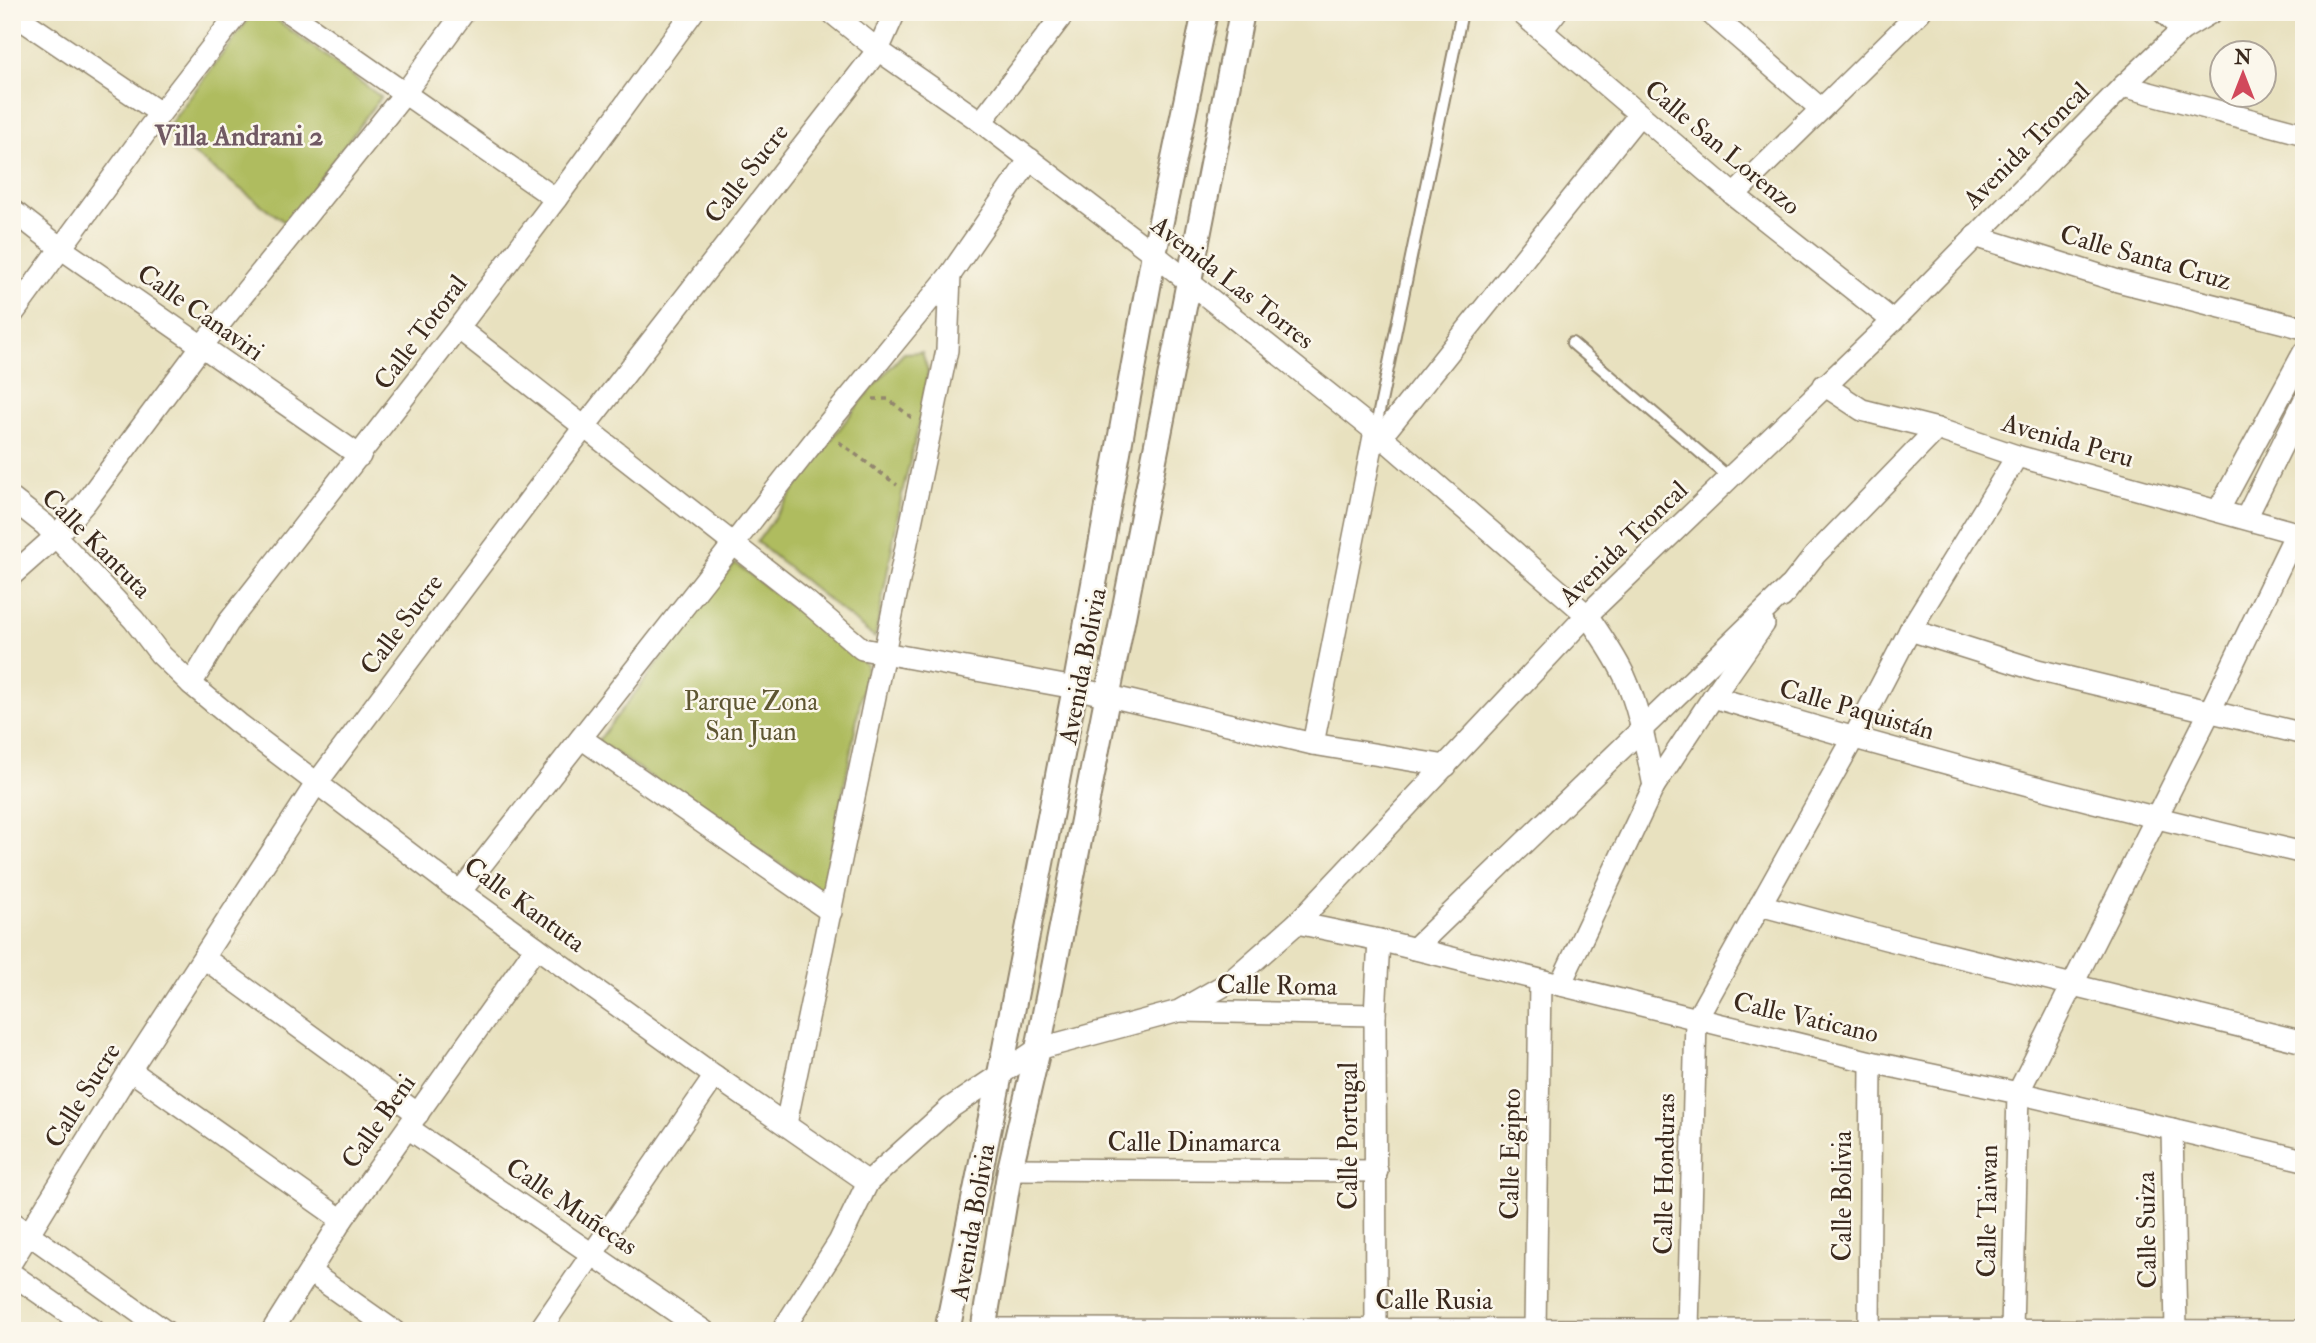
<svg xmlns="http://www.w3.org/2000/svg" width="2316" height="1343" font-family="'IM FELL Double Pica',serif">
<rect width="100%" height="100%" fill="#fbf7ec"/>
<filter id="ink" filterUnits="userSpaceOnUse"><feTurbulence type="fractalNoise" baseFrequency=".0143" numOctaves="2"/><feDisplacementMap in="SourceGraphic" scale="14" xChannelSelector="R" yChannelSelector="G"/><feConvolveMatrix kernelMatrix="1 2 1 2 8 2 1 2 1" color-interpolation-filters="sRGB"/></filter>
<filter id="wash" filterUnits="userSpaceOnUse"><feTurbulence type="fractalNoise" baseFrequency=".00686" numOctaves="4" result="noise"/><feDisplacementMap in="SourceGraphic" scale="28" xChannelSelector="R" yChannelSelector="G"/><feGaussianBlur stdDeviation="1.57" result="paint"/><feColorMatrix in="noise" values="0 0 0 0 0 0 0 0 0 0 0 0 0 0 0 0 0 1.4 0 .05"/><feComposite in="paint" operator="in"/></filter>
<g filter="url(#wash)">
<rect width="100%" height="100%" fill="#e8e1bf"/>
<g fill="#afbc5f" stroke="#75733e" stroke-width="2">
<polygon points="254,12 266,12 381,97 286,223 164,132"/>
<path d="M922 352 928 371 922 412 903 489 875 638 757 542C804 477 849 410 904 353Z"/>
<polygon points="735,563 867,665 824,894 598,741"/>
</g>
</g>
<g filter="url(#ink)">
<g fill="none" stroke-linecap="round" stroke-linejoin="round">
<defs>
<g id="service">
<polyline points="1572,343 1731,479"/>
<polyline points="1375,431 1462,12"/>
</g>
<g id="minor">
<polyline points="288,12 556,199"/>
<path d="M831 12 878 50 981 122 1154 254 1375 431 1587 615C1600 634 1614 654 1624 675 1640 710 1646 749 1654 786"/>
<polyline points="1520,12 1734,195 1893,321"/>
<polyline points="1709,12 1821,109"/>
<polyline points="2163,12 2182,30"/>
<polyline points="12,13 160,113"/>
<polyline points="1542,30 1556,12"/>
<polyline points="2123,86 2304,134"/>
<polyline points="981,122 1065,12"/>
<polyline points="1734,195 1920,12"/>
<polyline points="12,210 62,249 360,456"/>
<polyline points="1975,236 2118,281 2304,328"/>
<polyline points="12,315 149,128 239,12"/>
<polyline points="458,328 805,600 862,649 1075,688 1313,744 1446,766"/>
<polyline points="1824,385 1862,410 1937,429 2017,456 2304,535"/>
<polyline points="1381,437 1639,115"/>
<polyline points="12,499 45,525 134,620 160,654 191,684 239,724 460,892 715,1076 868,1182 950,1108 1038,1049 1179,1011 1230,982 1297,923 1587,615 1893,321 2123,86 2182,30 2212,12"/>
<polyline points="2218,511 2304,352"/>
<polyline points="2246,518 2304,401"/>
<polyline points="12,575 55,537 85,503 201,347 405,93 464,12"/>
<polyline points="1782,597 1815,555 1937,429"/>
<polyline points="1910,630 2037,670 2304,734"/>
<polyline points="191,684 228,623 458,328 556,199 693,12"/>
<polyline points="1713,697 1764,624"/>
<polyline points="581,738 831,912"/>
<polyline points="1313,744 1375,431"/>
<polyline points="460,892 822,431 950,275 1030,159"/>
<polyline points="1760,905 1886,939 2304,1042"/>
<polyline points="1297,923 1379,940 1871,1062 2018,1093 2304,1160"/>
<polyline points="1414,949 1789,587"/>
<polyline points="204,958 418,1114"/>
<path d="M1560 985 1654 786 1713 697C1909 755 2105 807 2304 853"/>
<polyline points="1181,1011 1375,1015"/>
<polyline points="130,1070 342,1220"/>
<polyline points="786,1124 947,350 950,275"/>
<polyline points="408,1128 704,1331"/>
<polyline points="2172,1129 2176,1330"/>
<polyline points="1010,1169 1377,1171"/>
<polyline points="12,1222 165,1331"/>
<polyline points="12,1261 130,1070 316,784 585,426 878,50 895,12"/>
<polyline points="310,1272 394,1331"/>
<polyline points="12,1274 94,1331"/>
<polyline points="983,1329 2304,1331"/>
<polyline points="1535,1329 1540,981"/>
<polyline points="1688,1329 1696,1020 1853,739 1910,630 2017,456"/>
<polyline points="2012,1330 2018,1093 2210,711 2296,533"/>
<polyline points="272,1331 342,1220 536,947"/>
<polyline points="539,1331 715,1076"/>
<polyline points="782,1331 839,1242 868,1182"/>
<polyline points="1376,1331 1375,1015 1379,940"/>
<polyline points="1869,1331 1871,1062"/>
</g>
<g id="tertiary">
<polyline points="947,1331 1000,1074 1075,688 1154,254 1205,12"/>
<polyline points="983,1331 1010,1169 1038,1049 1242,12"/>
</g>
</defs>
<use href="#service" stroke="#92866e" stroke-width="14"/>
<use href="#minor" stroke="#92866e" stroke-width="24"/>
<use href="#tertiary" stroke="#92866e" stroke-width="28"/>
<g stroke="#92866e" stroke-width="3.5" stroke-dasharray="5 5" stroke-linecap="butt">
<polyline points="873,399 888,399 912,418"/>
<polyline points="839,442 897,485"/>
</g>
<use href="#service" stroke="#fff" stroke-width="10"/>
<use href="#minor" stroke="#fff" stroke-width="21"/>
<use href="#tertiary" stroke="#fff" stroke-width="24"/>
</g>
</g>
<g text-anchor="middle" stroke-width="5" stroke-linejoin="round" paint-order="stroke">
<g font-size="26" fill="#3b2a1e" stroke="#fbf7ec">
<text transform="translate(2026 145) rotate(-45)" y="9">Avenida Troncal</text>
<text transform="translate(1723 147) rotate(40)" y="9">Calle San Lorenzo</text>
<text transform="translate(746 173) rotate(-52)" y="9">Calle Sucre</text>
<text transform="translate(2146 257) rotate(16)" y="9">Calle Santa Cruz</text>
<text transform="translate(1233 282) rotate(38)" y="9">Avenida Las Torres</text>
<text transform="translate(201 312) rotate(35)" y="9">Calle Canaviri</text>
<text transform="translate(420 332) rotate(-53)" y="9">Calle Totoral</text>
<text transform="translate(2068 440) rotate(16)" y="9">Avenida Peru</text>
<text transform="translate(97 543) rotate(45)" y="9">Calle Kantuta</text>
<text transform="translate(1623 543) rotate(-44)" y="9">Avenida Troncal</text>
<text transform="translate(401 624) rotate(-53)" y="9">Calle Sucre</text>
<text transform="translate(1082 666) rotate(-79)" y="9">Avenida Bolivia</text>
<text transform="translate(1857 709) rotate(16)" y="9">Calle Paquistán</text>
<text transform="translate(525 904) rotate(36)" y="9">Calle Kantuta</text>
<text transform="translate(1277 985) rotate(1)" y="9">Calle Roma</text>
<text transform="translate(1806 1017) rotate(13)" y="9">Calle Vaticano</text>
<text transform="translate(82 1095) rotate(-58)" y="9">Calle Sucre</text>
<text transform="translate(378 1121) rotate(-55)" y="9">Calle Beni</text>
<text transform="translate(1348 1136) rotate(-90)" y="9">Calle Portugal</text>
<text x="1194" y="1151">Calle Dinamarca</text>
<text transform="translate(1510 1154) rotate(-89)" y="9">Calle Egipto</text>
<text transform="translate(1664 1174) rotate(-89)" y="9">Calle Honduras</text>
<text transform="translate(1842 1196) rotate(-90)" y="9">Calle Bolivia</text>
<text transform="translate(572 1206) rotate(34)" y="9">Calle Muñecas</text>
<text transform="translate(1987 1211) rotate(-89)" y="9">Calle Taiwan</text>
<text transform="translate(972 1222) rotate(-80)" y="9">Avenida Bolivia</text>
<text transform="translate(2146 1230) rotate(-91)" y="9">Calle Suiza</text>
<text x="1434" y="1309">Calle Rusia</text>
</g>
<g font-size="26" fill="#5e5632" stroke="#fbf7ec">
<text x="751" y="710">Parque Zona<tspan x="751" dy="30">San Juan</tspan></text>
</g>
<g font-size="28" font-weight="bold" fill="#715a64" stroke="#fbf7ec">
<text x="239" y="145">Villa Andrani 2</text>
</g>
</g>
<rect width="2316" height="1343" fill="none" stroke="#fbf7ec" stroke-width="42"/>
<g transform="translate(2243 74)"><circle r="33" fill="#fbf7ec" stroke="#aea59a" stroke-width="2"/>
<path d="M0-5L12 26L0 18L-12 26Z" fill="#d1495b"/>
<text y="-10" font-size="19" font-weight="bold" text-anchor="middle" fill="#3b2a1e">N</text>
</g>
</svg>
